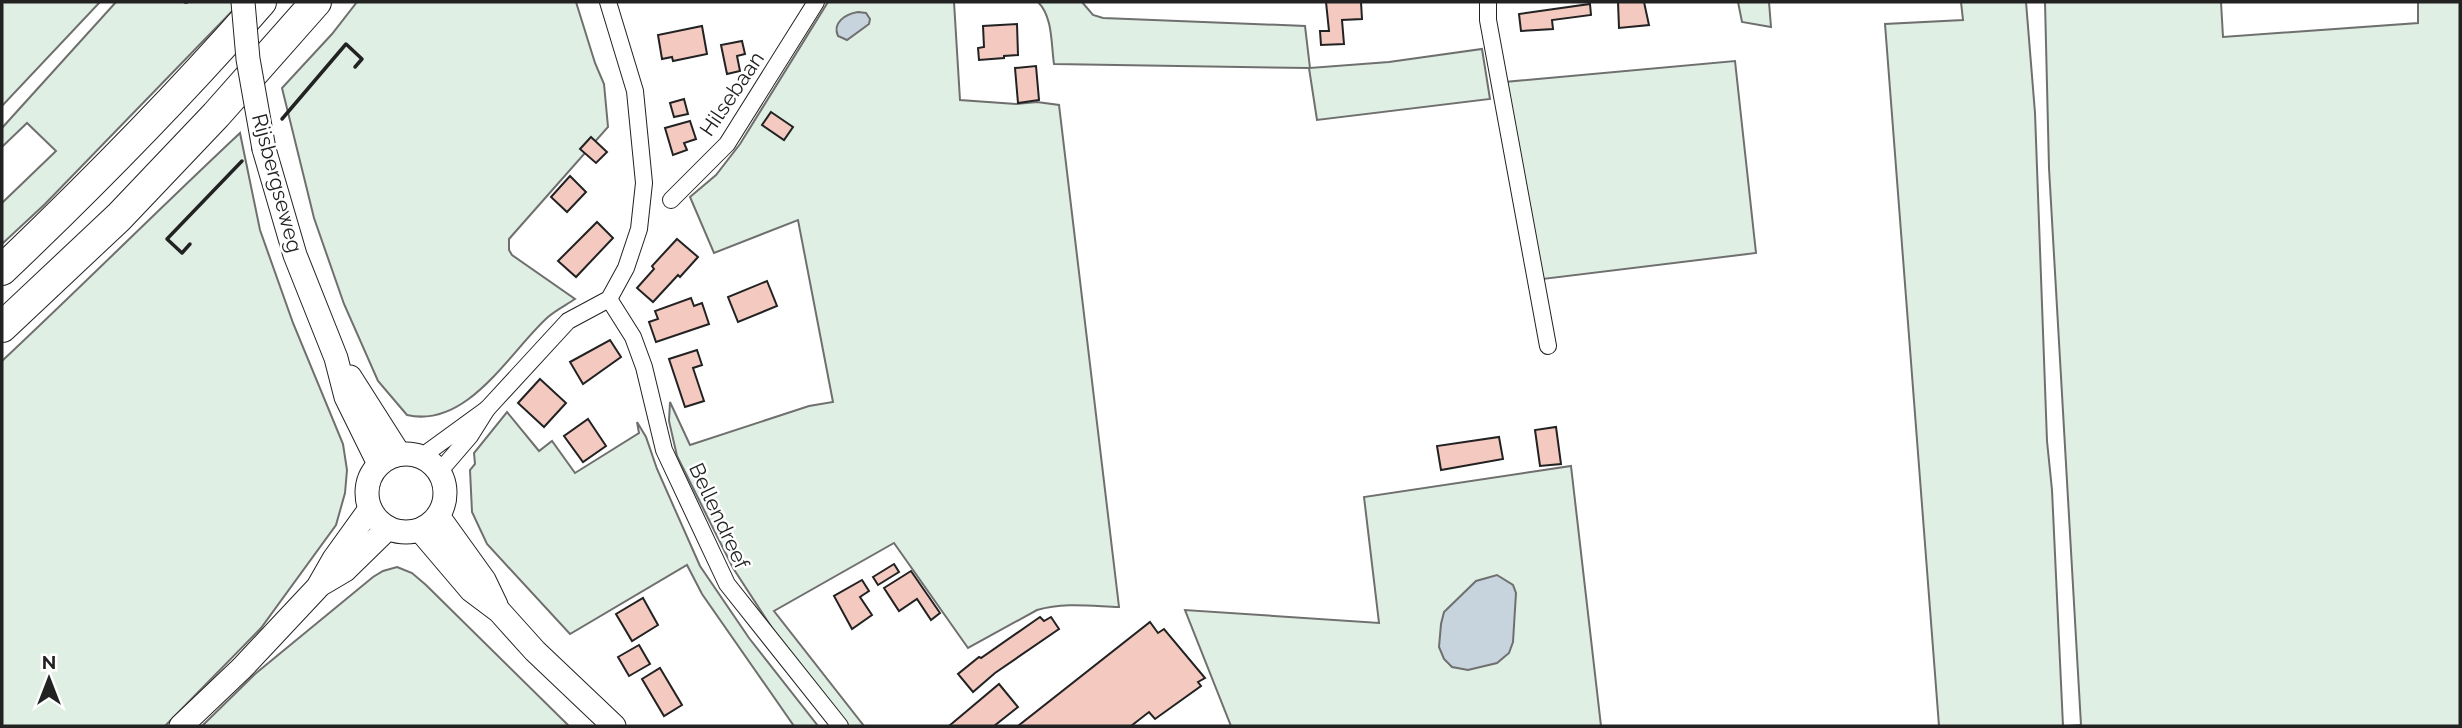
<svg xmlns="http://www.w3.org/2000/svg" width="2462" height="728" font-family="Raleway,sans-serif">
<rect width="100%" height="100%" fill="#fff"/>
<g fill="#e0efe3" stroke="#6f6f6f" stroke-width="2">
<polygon points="2,2 100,2 2,106"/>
<polygon points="116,2 241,2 45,204 2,244 2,203 56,151 27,123 2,147 2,128"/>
<path d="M357 2H576L595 63 604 84 608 127 509 239V250L512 255 575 299C566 305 556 310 548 317 510 351 468 429 407 415L378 381 344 304 314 218 282 88 332 34Z"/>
<path d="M828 2H954L960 100 1016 104 1037 102 1059 105 1119 607C1091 606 1064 602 1037 610L968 648 894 543 774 611 864 726H847L787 651 733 568 677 456 669 421 670 402 690 445 809 406 833 402 798 220 714 253 690 197 716 175 740 144Z"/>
<path d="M1038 2H1082L1093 15 1103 18 1305 26 1310 68 1389 62 1482 49 1490 99 1317 120 1309 68 1054 64C1051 44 1053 17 1038 2Z"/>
<polygon points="1738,2 1769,2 1771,27 1742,22"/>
<polygon points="1961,2 2026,2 2035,113 2047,441 2052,490 2063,726 1939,726 1885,24 1963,20"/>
<polygon points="2045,2 2221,2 2223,37 2418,23 2418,2 2460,2 2460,726 2067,726 2081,725 2049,168"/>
<polygon points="1735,61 1756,253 1543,279 1505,82"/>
<path d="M240 133 260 230 293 323 343 444 347 470 345 493 336 525 261 628 165 726H2V361C82 286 160 208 240 133Z"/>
<polygon points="507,412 539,451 552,441 575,473 639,433 637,422 646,437 657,469 700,566 749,638 818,726 794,726 702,594 687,565 570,634 487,544 472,512 470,470 475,464 474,453"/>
<polygon points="1571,466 1601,726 1231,726 1185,610 1379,623 1364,497"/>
<polygon points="397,567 412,573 426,585 569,726 202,726 255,674 373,577 383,571"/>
</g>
<g fill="#c7d3dd" stroke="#6f6f6f" stroke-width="2">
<path d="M858 12 866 13 870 19 869 24 847 40 838 36C832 23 845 14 858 12Z"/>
<polygon points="1497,575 1513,585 1516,593 1513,642 1509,653 1497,663 1468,670 1452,667 1444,659 1439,647 1441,624 1444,612 1476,581"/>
</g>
<g fill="#f3c9c0" stroke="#222" stroke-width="2">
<polygon points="1326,2 1361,2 1362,19 1342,20 1344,44 1321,45 1320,31 1329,31"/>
<polygon points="1618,2 1644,2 1649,25 1619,28"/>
<polygon points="1590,4 1591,15 1552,20 1553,29 1521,31 1519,14"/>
<polygon points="1017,24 1018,55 1004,56 1004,58 979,60 978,48 984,47 983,26"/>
<polygon points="702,26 707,54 673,61 672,57 662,59 658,35"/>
<polygon points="742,41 745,54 737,56 740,71 727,74 721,45"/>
<polygon points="1036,66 1039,100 1018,103 1015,68"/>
<polygon points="684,99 688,114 674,117 670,103"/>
<polygon points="771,112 793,127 784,140 762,125"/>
<polygon points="690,121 696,139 684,143 687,150 673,155 665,128"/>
<polygon points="591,137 607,152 596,163 580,149"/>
<polygon points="570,176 586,192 567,212 551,197"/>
<polygon points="597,222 613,238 576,277 558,261"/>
<polygon points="677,239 698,257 680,277 678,275 653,302 637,288 654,269 652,266"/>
<polygon points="767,281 777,306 738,322 728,297"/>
<polygon points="691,298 694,306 702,303 709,324 656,342 649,322 658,319 655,311"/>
<polygon points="610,340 621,357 583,384 570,362"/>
<polygon points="697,350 702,365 693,368 704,401 685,407 669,359"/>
<polygon points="540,379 566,403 544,427 518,403"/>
<polygon points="588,419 606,446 583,462 564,436"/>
<polygon points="1556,427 1561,464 1540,466 1535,430"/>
<polygon points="1499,437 1503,459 1441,470 1437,446"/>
<polygon points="894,564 899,572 878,585 873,577"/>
<polygon points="911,571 940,613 931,620 917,599 899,611 884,588"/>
<polygon points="862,580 869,591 860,597 872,615 852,629 834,596"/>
<polygon points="643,598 658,625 632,641 616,614"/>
<polygon points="1040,617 1044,621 1051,617 1059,629 995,673 973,692 958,674 979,657 981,658"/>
<polygon points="1150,622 1158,633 1164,629 1205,678 1198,682 1201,686 1155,719 1149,712 1131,726 1018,726"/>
<polygon points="639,645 650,664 629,676 618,657"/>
<polygon points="660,668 682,705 664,716 642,679"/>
<polygon points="999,684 1018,707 994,726 949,726"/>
</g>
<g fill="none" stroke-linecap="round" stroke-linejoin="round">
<defs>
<g id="street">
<polyline points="1488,2 1488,20 1548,346"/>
<polyline points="671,200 727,144 816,2"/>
<polyline points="609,299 633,337 644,367 664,450 727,584 840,726"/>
<polyline points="487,409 568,321 609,299 626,268 639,229 644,183 635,91 608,2"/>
<polyline points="421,457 487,409 470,436 439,472"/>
</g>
<g id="secondary">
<polyline points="264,149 295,255 336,358 346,397 379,464"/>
<polyline points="350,377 399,454"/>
<circle cx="406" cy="493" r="39"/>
<polyline points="438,516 484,580 496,605"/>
<polyline points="420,530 471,590 499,611 535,651 614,726"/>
<polyline points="323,583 345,570 388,528"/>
<polyline points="181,726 242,668 318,587 334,559 370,509"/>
</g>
<g id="highway">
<path d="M2 270C92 184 179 96 261 2"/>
<polyline points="2,327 119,217 216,115 316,2"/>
</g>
</defs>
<use href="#street" stroke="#222" stroke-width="18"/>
<use href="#secondary" stroke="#222" stroke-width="25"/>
<use href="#highway" stroke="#222" stroke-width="32"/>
<use href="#street" stroke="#fff" stroke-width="16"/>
<use href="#secondary" stroke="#fff" stroke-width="23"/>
<use href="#highway" stroke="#fff" stroke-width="30"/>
<defs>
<polyline id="secondary-bridge" points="243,2 248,59 264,149"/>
</defs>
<use href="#secondary-bridge" stroke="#222" stroke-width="25" stroke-linecap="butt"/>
<use href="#secondary-bridge" stroke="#fff" stroke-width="23"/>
<g stroke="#222" stroke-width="3.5">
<polyline points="185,2 187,2"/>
<polyline points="282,119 346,44 362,59 355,67"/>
<polyline points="190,244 182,253 167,239 242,161"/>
</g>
</g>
<g text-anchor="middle" stroke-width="5" stroke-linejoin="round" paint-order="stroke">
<g font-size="21" fill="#222" stroke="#fff">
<text transform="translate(732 94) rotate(-56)" y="7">Hilsebaan</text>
<text transform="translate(277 183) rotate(75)" y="7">Rijsbergseweg</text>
<text transform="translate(719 516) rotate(65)" y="7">Bellendreef</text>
</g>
</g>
<rect width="2462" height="728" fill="none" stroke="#222222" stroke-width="7"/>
<g transform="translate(49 679)" stroke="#ffffff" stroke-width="5" paint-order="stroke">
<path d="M0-5L12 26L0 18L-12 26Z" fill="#222222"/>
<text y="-10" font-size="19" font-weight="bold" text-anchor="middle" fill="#222222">N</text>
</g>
</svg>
